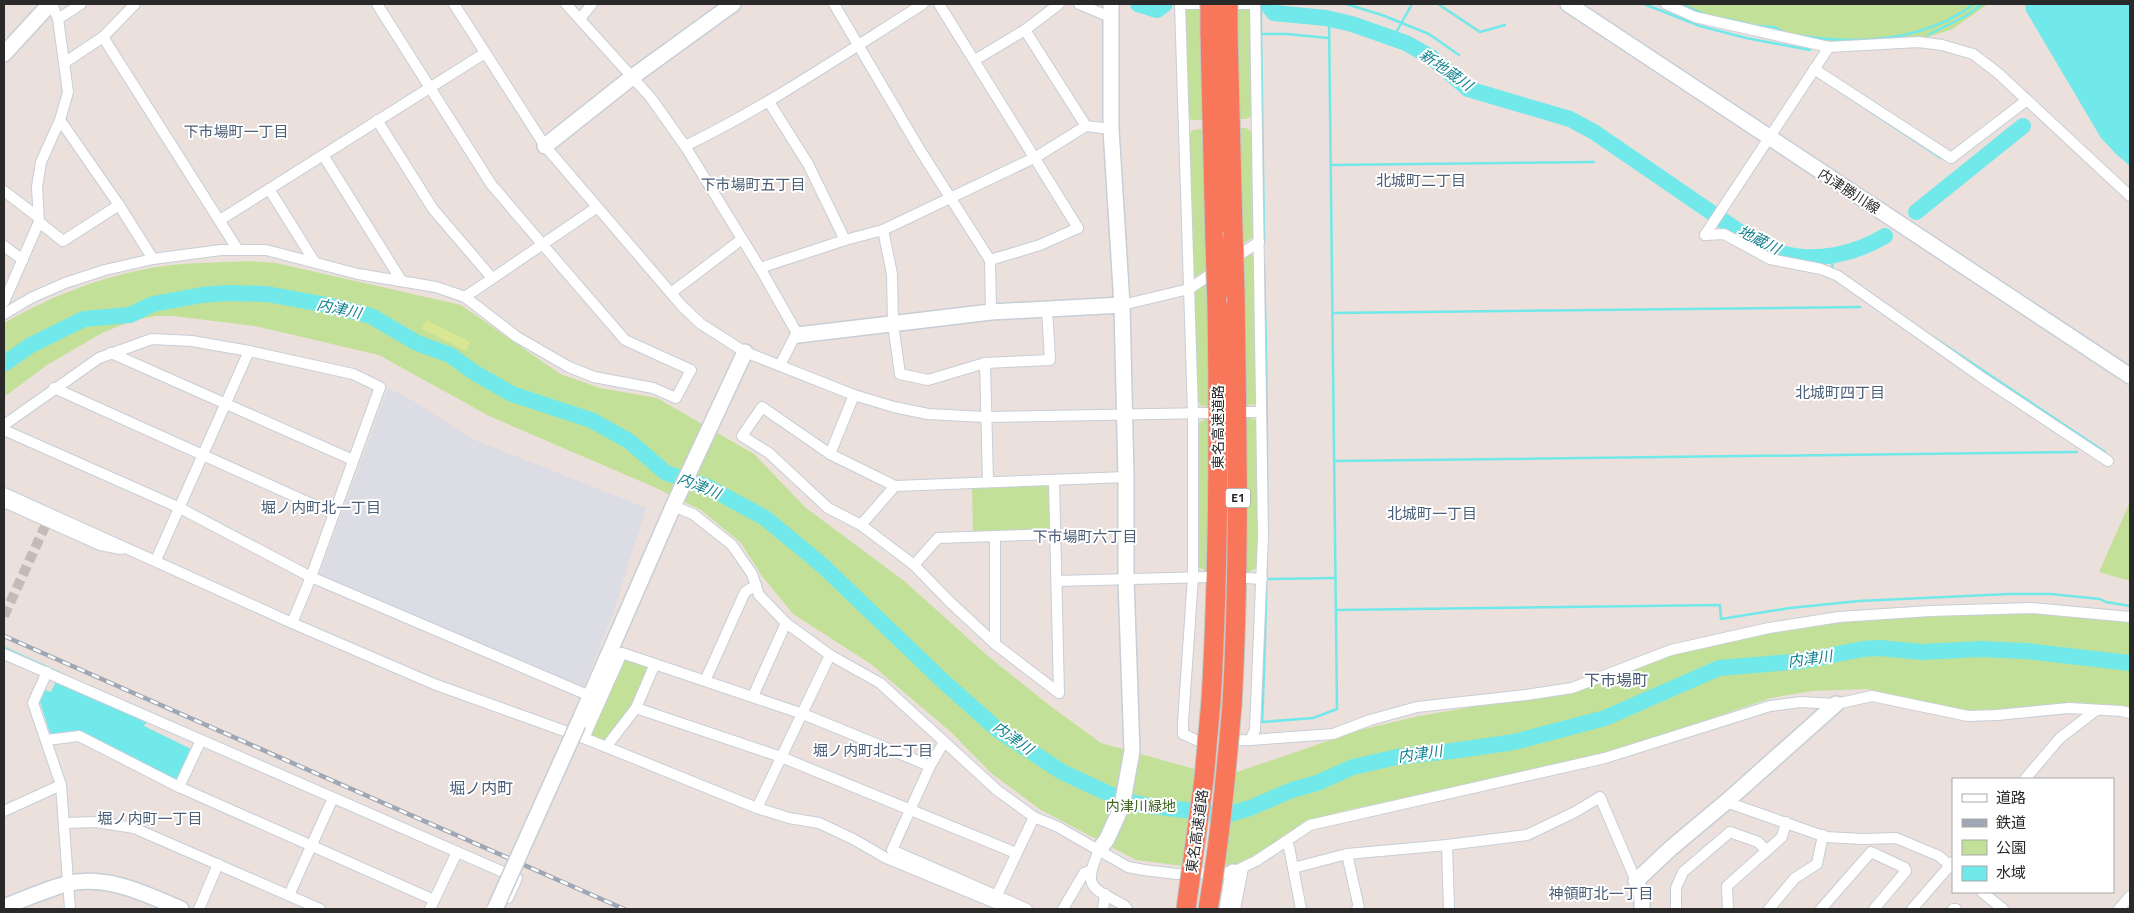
<svg xmlns="http://www.w3.org/2000/svg" width="2134" height="913" font-family="'Titillium Web','Noto Sans JP',sans-serif">
<rect width="100%" height="100%" fill="#ebe0db"/>
<polygon fill="#dcdce4" points="388,388 412,400 470,438 646,508 613,613 583,688 581,689 319,575"/>
<g fill="#c3e099">
<polygon points="1672,4 1988,4 1953,29 1922,39 1850,43 1814,40 1720,20"/>
<polygon points="1189,8 1201,8 1203,120 1191,120 1188,115 1184,11"/>
<polygon points="1236,8 1251,8 1252,115 1247,119 1238,119"/>
<polygon points="1238,128 1246,128 1253,133 1255,236 1241,245"/>
<polygon points="1203,129 1207,269 1195,277 1193,276 1187,135 1193,130"/>
<polygon points="1251,254 1256,257 1259,398 1256,404 1245,406 1242,260"/>
<path d="M248 261 276 263 461 305 560 374 600 388 657 398 754 454 806 508 903 580 989 657 1049 705 1101 743 1198 770 1184 866 1136 860 1041 810 991 773 952 733 886 677 871 664 793 614 762 576 741 543 701 510 654 487 489 416 379 355 255 326 173 316H155L132 321 102 333 47 365 4 397V323C52 296 102 276 157 267 186 262 218 263 248 261Z"/>
<polygon points="1207,284 1209,407 1201,406 1196,398 1193,298 1196,290"/>
<polygon points="1210,417 1209,573 1200,568 1196,563 1197,428 1200,422"/>
<polygon points="1246,417 1256,420 1259,426 1258,567 1246,574"/>
<polygon points="1047,486 1049,488 1050,532 973,534 972,488"/>
<polygon points="2130,502 2130,581 2099,572"/>
<polygon points="2030,611 2130,621 2130,710 1967,712 1866,689 1812,691 1771,698 1604,755 1343,811 1308,822 1243,864 1223,865 1234,773 1360,730 1419,716 1524,698 1679,650 1815,624 1897,616"/>
<polygon points="627,659 648,666 649,668 634,703 604,741 591,736 624,660"/>
</g>
<polygon fill="#d9e795" points="426,320 470,342 466,351 422,329"/>
<g fill="#71e8ea">
<polygon points="2025,4 2130,4 2130,166 2116,154 2101,138 2026,11"/>
<polygon points="56,681 147,721 144,726 191,749 177,780 174,781 76,731 53,735 50,733 40,702 45,690 51,692"/>
</g>
<g fill="none" stroke-linecap="round" stroke-linejoin="round">
<g stroke="#71e8ea" stroke-width="2.5">
<polyline points="1261,4 1261,33 1263,34 1287,34 1328,38"/>
<polyline points="1346,4 1382,15 1429,34 1459,55"/>
<polyline points="1438,4 1480,32 1505,25"/>
<polyline points="1644,4 1700,26 1746,38 1810,50"/>
<polyline points="1680,4 1706,15"/>
<polyline points="1723,18 1757,26 1774,27 1786,33"/>
<polyline points="1261,33 1264,242"/>
<path d="M1796 35C1857 45 1923 42 1974 4"/>
<polyline points="1928,35 1966,16 1982,4"/>
<polyline points="1393,38 1412,4"/>
<polyline points="1844,94 1941,158"/>
<polyline points="1332,165 1594,162"/>
<polyline points="1831,256 1833,270"/>
<path d="M1264 265C1268 418 1269 570 1262 722L1313 718 1337 709 1329 19"/>
<polyline points="1334,313 1860,307"/>
<polyline points="1933,337 2105,452"/>
<polyline points="1335,461 2077,452"/>
<polyline points="1268,579 1336,578"/>
<polyline points="1336,610 1720,605 1721,619 1790,608 1859,601 2009,594 2051,594 2100,599 2106,602 2130,606"/>
<polyline points="4,648 64,675"/>
</g>
<g stroke="#71e8ea" stroke-width="16">
<polyline points="1138,4 1157,10 1165,4"/>
<path d="M1267 4 1274 13 1326 18 1352 24 1406 43 1431 57 1468 89 1570 119 1594 132 1753 241C1762 245 1771 251 1781 253 1816 263 1855 254 1885 236"/>
<polyline points="1916,212 2023,126"/>
<polyline points="4,364 31,345 84,319 130,315 153,304 202,295 225,293 267,294 327,305 371,316 417,343 450,355 475,373 512,394 591,420 629,441 666,473 706,486 765,518 822,565 943,681 998,730 1062,772 1118,798 1143,805 1226,815 1250,808 1292,790 1317,783 1353,767 1397,757 1452,751 1514,742 1605,718 1719,668 1803,661 1863,649 1879,648 1922,652 1980,649 2026,651 2130,663"/>
</g>
<polyline stroke="#c4bbb7" stroke-width="10" stroke-dasharray="10 5" stroke-linecap="butt" points="4,616 47,522"/>
<defs>
<g id="street">
<polyline points="454,4 545,146 682,306 701,324 745,352 854,395 894,407 928,414 986,417 1209,413"/>
<polyline points="566,4 651,98 685,146 760,268 798,335"/>
<polyline points="834,4 920,150 990,260 991,312"/>
<polyline points="939,4 1078,228 1040,245 990,260"/>
<polyline points="1079,4 1110,17"/>
<polyline points="1180,4 1193,413 1193,577 1183,722 1183,734 1198,741 1250,740 1255,730 1263,536 1255,4"/>
<polyline points="1185,4 1255,4"/>
<polyline points="1666,4 1695,17 1829,47 1918,42 1942,45 1973,54 1998,73 2130,196"/>
<polyline points="58,19 81,4"/>
<polyline points="580,19 592,4"/>
<polyline points="1025,30 1086,126"/>
<polyline points="103,37 135,4"/>
<polyline points="975,60 1025,30 1059,4"/>
<polyline points="64,63 103,37 238,250"/>
<polyline points="1814,69 1951,158 2027,100"/>
<polyline points="769,102 808,164 845,240"/>
<polyline points="60,120 119,205 153,259"/>
<polyline points="377,120 433,209 492,278"/>
<path d="M685 146C768 106 845 53 923 4"/>
<polyline points="323,155 401,280"/>
<polyline points="269,189 314,261"/>
<polyline points="4,191 38,217"/>
<polyline points="220,220 485,53"/>
<polyline points="39,222 63,241 119,205"/>
<polyline points="883,230 892,274 893,324 900,374 928,380 985,363 1050,360 1047,310"/>
<polyline points="1705,235 1724,234 1770,259 1821,269 1838,276 1984,379 2108,461"/>
<polyline points="1705,235 1829,47"/>
<polyline points="4,246 23,260"/>
<polyline points="1233,259 1259,242"/>
<polyline points="760,268 845,240 883,230 1036,157 1086,126 1111,129"/>
<polyline points="671,293 742,239"/>
<polyline points="465,297 596,208"/>
<polyline points="4,302 39,222 37,187 41,162 60,120 68,92 58,19 52,4"/>
<polyline points="1122,305 1189,289 1217,270"/>
<polyline points="4,314 31,298 65,283 105,270 153,259 221,250 266,250 358,274 436,287 465,297 517,337 569,367 594,377 653,388 676,398 691,370 625,340 543,245 491,184 377,4"/>
<polyline points="111,353 353,460"/>
<polyline points="985,363 988,482"/>
<polyline points="780,365 796,334"/>
<polyline points="54,388 334,514"/>
<polyline points="1245,412 1261,412"/>
<polyline points="4,425 99,358 152,339 192,341 249,351 353,374 380,387 311,577 292,623"/>
<polyline points="4,430 180,508 311,577 590,696"/>
<polyline points="830,454 854,395"/>
<polyline points="1054,481 1059,693"/>
<polyline points="4,493 292,623 434,684 584,738 757,808 789,818 819,823 853,839 886,858 1010,909"/>
<polyline points="4,502 100,545 121,549"/>
<polyline points="673,506 693,514 732,545 752,574 759,595 786,623 830,655 880,683 998,791 1034,817 1058,827 1128,867 1144,870 1177,874 1233,872 1256,861 1310,825 1605,758 1770,706 1801,702 1836,704 1872,696 1968,716 1997,715 2069,708 2121,711 2130,713"/>
<polyline points="861,525 895,486"/>
<polyline points="995,536 995,644"/>
<polyline points="156,560 249,351"/>
<polyline points="914,565 938,538 1055,534"/>
<polyline points="1247,578 1262,579"/>
<polyline points="1057,581 1209,577"/>
<polyline points="4,654 517,878 508,898"/>
<polyline points="47,672 33,703 61,785 70,909"/>
<polyline points="705,681 745,592 756,585"/>
<polyline points="1059,693 995,644 949,601 914,565 861,525 828,508 769,453 742,436 762,407 830,454 895,486 1126,477"/>
<polyline points="753,696 786,623"/>
<polyline points="636,708 781,757 1016,853"/>
<polyline points="584,738 622,653 803,714 930,766"/>
<polyline points="47,740 79,736 179,787 434,900"/>
<polyline points="1250,740 1333,734 1370,720 1417,707 1526,695 1572,688 1671,650 1769,628 1839,617 1930,611 2031,608 2130,617"/>
<polyline points="944,742 930,766 892,850 1027,909"/>
<polyline points="606,747 636,708 655,664"/>
<polyline points="2025,779 2060,738 2095,711"/>
<polyline points="179,787 201,740"/>
<polyline points="1726,802 1826,837 1863,839 1896,838 1939,856 1953,868"/>
<polyline points="757,808 830,655"/>
<polyline points="4,811 61,785"/>
<polyline points="64,823 96,822 134,828 320,909"/>
<polyline points="1284,843 1289,847 1301,909"/>
<polyline points="1447,845 1449,909"/>
<path d="M1099 850C1082 889 1092 887 1125 906L1127 909"/>
<polyline points="1347,854 1359,908 1357,909"/>
<polyline points="1293,868 1347,854 1447,845 1527,835 1575,812 1600,797 1636,881"/>
<polyline points="1982,892 2003,909"/>
<polyline points="289,895 333,798"/>
<polyline points="997,895 1034,817"/>
<polyline points="199,909 218,864"/>
<polyline points="430,909 457,852"/>
<polyline points="1063,909 1084,873 1090,871"/>
<polyline points="1103,909 1105,894"/>
<polyline points="1235,909 1243,868"/>
<polyline points="1676,909 1676,888 1683,872 1730,832 1758,842 1767,851"/>
<polyline points="1728,909 1727,886 1782,837 1786,822"/>
<polyline points="1769,909 1795,878 1817,864 1823,835"/>
<polyline points="1821,909 1871,852 1905,868 1906,871 1874,909"/>
<polyline points="1912,909 1953,862"/>
<polyline points="1953,909 1956,909"/>
<polyline points="2119,909 2130,896"/>
</g>
<g id="secondary">
<polyline points="1568,4 2130,376"/>
<polyline points="4,54 50,4"/>
<polyline points="545,146 631,78 733,4"/>
<polyline points="798,335 991,312 1122,305"/>
<polyline points="578,724 676,500 745,352"/>
<polyline points="1099,850 1107,839 1122,806 1132,751 1126,580 1126,477 1122,305 1111,129 1111,4"/>
<path d="M4 907C24 899 45 890 66 884 106 874 146 894 181 909"/>
<polyline points="1227,909 1233,872"/>
<polyline points="1642,909 1642,894 1636,881 1671,848 1726,802 1836,704"/>
</g>
<g id="highway">
<polyline points="1210,33 1215,241"/>
<polyline points="1228,33 1233,232"/>
<path d="M1211 701C1219 568 1219 436 1217 303"/>
<path d="M1232 705C1240 567 1237 430 1235 292"/>
</g>
</defs>
<use href="#street" stroke="#c7ced7" stroke-width="12"/>
<use href="#secondary" stroke="#c7ced7" stroke-width="18"/>
<use href="#highway" stroke="#c3c3c3" stroke-width="21"/>
<use href="#street" stroke="#fff" stroke-width="10"/>
<use href="#secondary" stroke="#fff" stroke-width="15"/>
<use href="#highway" stroke="#f87659" stroke-width="19"/>
<defs>
<polyline id="rail" points="4,636 624,909"/>
</defs>
<use href="#rail" stroke="#9ea7b3" stroke-width="4.5"/>
<use href="#rail" stroke="#fff" stroke-width="2.5" stroke-dasharray="8" stroke-linecap="butt"/>
<defs>
<polyline id="secondary-bridge" points="495,909 578,724"/>
<g id="highway-bridge">
<polyline points="1210,4 1210,33"/>
<polyline points="1228,4 1228,33"/>
<polyline points="1233,232 1235,292"/>
<polyline points="1215,241 1217,303"/>
<polyline points="1186,909 1204,779 1211,701"/>
<path d="M1208 909C1220 841 1226 774 1232 705"/>
</g>
</defs>
<use href="#secondary-bridge" stroke="#c7ced7" stroke-width="18" stroke-linecap="butt"/>
<use href="#highway-bridge" stroke="#c3c3c3" stroke-width="21" stroke-linecap="butt"/>
<use href="#secondary-bridge" stroke="#fff" stroke-width="15"/>
<use href="#highway-bridge" stroke="#f87659" stroke-width="19"/>
</g>
<g text-anchor="middle" stroke-width="4" stroke-linejoin="round" paint-order="stroke">
<rect fill="#fff" stroke="#696969" stroke-width="1" x="1225.5" y="488.5" width="25" height="19" rx="4"/>
<g font-size="12" font-weight="bold" fill="#292929">
<text x="1238" y="502">E1</text>
</g>
<g font-size="14" fill="#292929" stroke="#fff">
<text transform="translate(1849 191) rotate(33)" y="5">内津勝川線</text>
<text transform="translate(1218 427) rotate(-90)" y="5">東名高速道路</text>
<text transform="translate(1197 831) rotate(-82)" y="5">東名高速道路</text>
</g>
<g font-size="14" fill="#3d631c" stroke="#fff">
<text x="1141" y="811">内津川緑地</text>
</g>
<g font-size="15" font-style="italic" fill="#12828e" stroke="#fff">
<text transform="translate(1446 70) rotate(35)" y="5">新地蔵川</text>
<text transform="translate(1759 240) rotate(27)" y="5">地蔵川</text>
<text transform="translate(339 309) rotate(12)" y="5">内津川</text>
<text transform="translate(699 486) rotate(22)" y="5">内津川</text>
<text transform="translate(1810 659) rotate(-8)" y="5">内津川</text>
<text transform="translate(1013 738) rotate(35)" y="5">内津川</text>
<text transform="translate(1420 754) rotate(-8)" y="5">内津川</text>
</g>
<g font-size="15" fill="#4b5e78" stroke="#fff">
<text x="236" y="137">下市場町一丁目</text>
<text x="1421" y="186">北城町二丁目</text>
<text x="753" y="190">下市場町五丁目</text>
<text x="1840" y="398">北城町四丁目</text>
<text x="321" y="513">堀ノ内町北一丁目</text>
<text x="1432" y="519">北城町一丁目</text>
<text x="1085" y="542">下市場町六丁目</text>
<text x="873" y="756">堀ノ内町北二丁目</text>
<text x="150" y="824">堀ノ内町一丁目</text>
<text x="1601" y="899">神領町北一丁目</text>
</g>
<g font-size="16" fill="#4b5e78" stroke="#fff">
<text x="1616" y="686">下市場町</text>
<text x="481" y="794">堀ノ内町</text>
</g>
</g>
<rect width="2134" height="913" fill="none" stroke="#292929" stroke-width="10"/>
<rect x="1952" y="778" width="162" height="115" fill="#ffffff" stroke="#a9a9a9"/>
<rect x="1962" y="794" width="25" height="8" fill="#ffffff" stroke="#a9a9a9"/>
<text x="1996" y="803" font-size="15" fill="#292929">道路</text>
<rect x="1962" y="819" width="25" height="8" fill="#9ea7b3" stroke="#a9a9a9"/>
<text x="1996" y="828" font-size="15" fill="#292929">鉄道</text>
<rect x="1962" y="840" width="25" height="15" fill="#c3e099" stroke="#a9a9a9"/>
<text x="1996" y="853" font-size="15" fill="#292929">公園</text>
<rect x="1962" y="866" width="25" height="15" fill="#71e8ea" stroke="#a9a9a9"/>
<text x="1996" y="878" font-size="15" fill="#292929">水域</text>
</svg>
